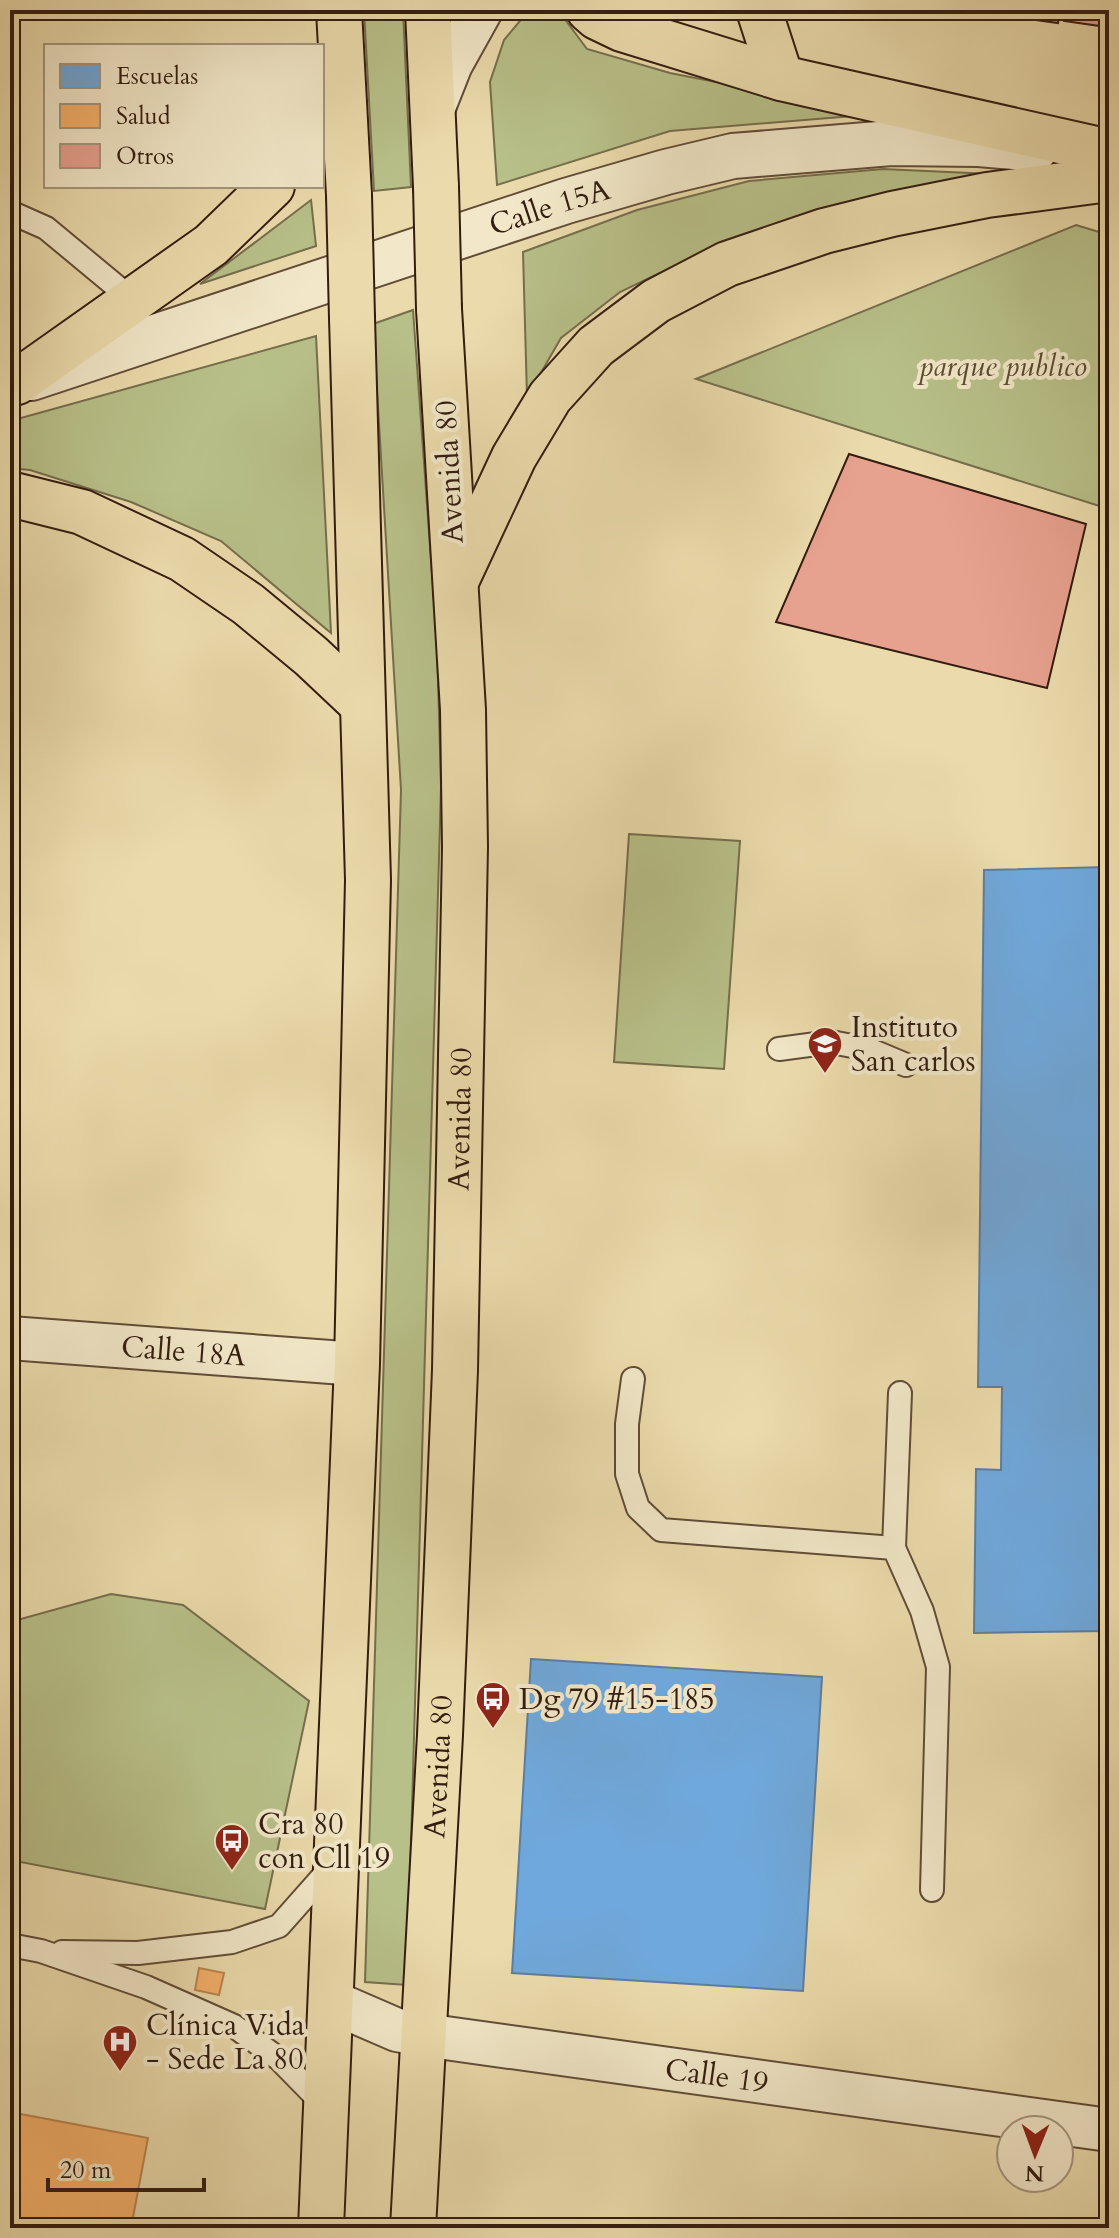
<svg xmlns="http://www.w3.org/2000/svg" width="1119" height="2238" font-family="Cardo,serif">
<rect width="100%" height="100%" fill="#ebdbac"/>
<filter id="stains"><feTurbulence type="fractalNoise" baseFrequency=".0025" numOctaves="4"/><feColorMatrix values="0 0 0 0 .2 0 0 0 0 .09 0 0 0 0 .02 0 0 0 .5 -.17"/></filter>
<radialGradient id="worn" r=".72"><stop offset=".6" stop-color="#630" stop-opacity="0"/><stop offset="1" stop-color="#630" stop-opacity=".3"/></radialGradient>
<g fill="#b8c089" stroke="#766e4c" stroke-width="2">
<polygon points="364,10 403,10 411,187 374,191"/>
<polygon points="529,10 558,10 587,49 670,73 878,114 670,131 497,185 490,82 504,40"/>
<polygon points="883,169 1014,175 846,209 728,240 620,292 561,338 527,397 523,252 637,210 749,181"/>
<polygon points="311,200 316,246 200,284"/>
<polygon points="1076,225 1109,235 1109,509 696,379"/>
<polygon points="413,310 437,643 441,787 407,1985 365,1982 401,790 373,324"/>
<polygon points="316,336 331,633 221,541 131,502 30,470 10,468 10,421"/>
<polygon points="629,834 740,841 724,1069 614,1062"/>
<polygon points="111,1594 183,1605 309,1701 265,1909 10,1860 10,1622"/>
</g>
<g fill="#6fa8dc" stroke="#5d7e9f" stroke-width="2">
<polygon points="10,34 18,37 10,59"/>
<polygon points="1107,867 1105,962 1109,962 1109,1003 1106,1003 1102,1197 1102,1391 1109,1391 1107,1631 974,1633 976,1469 1001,1470 1002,1387 978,1387 984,870"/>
<polygon points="531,1659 822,1677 803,1991 512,1973"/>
</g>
<g fill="#f6b26b" stroke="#bc8550" stroke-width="2">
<polygon points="199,1968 224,1973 219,1995 195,1990"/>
<polygon points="10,2112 148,2138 131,2228 10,2228"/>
</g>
<g fill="#e7a18f" stroke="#331c10" stroke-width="2">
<polygon points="1017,10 1060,10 1058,23 1015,17"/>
<polygon points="1065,10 1102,10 1100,26 1064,21"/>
<polygon points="849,454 1086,524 1047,688 776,622"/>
</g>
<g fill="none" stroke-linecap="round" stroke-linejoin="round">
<defs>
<g id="service">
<polyline points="10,212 46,228 134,301"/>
<polyline points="779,1049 831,1042 868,1049 906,1065"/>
<polyline points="633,1379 627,1424 627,1474 638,1508 661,1530 894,1548 922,1611 938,1667 932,1890"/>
<polyline points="894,1548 900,1393"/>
<polyline points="10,1945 41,1951 146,1987 234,2026 279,2059 325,2106"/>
<polyline points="62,1952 138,1953 232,1942 279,1926 333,1865"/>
</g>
<g id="minor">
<polyline points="432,112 451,64 481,10"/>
<path id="s1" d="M10 1338 357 1364"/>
<path id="s2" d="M330 2001 397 2030 424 2035 1109 2130"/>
</g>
<g id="tertiary">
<path id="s3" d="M31 378 566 201 666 172 733 156 891 143 979 144 1035 149"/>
</g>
<g id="primary">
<polyline points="339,10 349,195"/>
<polyline points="428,10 436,187"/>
<polyline points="589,10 597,17 622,29 781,78 1109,152"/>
<polyline points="759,10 781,78"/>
<polyline points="17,382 211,245 272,186"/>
<polyline points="10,494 82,512 182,559 248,604 311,656 362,704"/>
<polyline points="458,577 514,457 550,397 596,346 656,301 727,264 824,231 892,214 987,195 1109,179"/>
<polyline points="321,2228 357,1364 368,880 352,318"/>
<path id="s4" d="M413 2228 440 1735 455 1370 465 847 463 710 439 309"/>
</g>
</defs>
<use href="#service" stroke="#614c37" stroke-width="26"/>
<use href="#minor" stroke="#614c37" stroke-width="46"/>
<use href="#tertiary" stroke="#614c37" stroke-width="48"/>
<use href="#primary" stroke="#331c10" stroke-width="48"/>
<use href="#service" stroke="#f2e8c9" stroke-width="22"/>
<use href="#minor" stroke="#f2e8c9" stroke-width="42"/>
<use href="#tertiary" stroke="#f2e8c9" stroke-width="44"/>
<use href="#primary" stroke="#ebdbac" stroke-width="44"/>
<defs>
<g id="primary-bridge">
<polyline points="436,187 439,309"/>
<polyline points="349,195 352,318"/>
</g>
</defs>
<use href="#primary-bridge" stroke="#331c10" stroke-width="48" stroke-linecap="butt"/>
<use href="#primary-bridge" stroke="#ebdbac" stroke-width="44"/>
</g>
<defs>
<symbol id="school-pin" viewBox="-11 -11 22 30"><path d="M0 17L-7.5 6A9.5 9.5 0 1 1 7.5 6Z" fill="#8f2418" stroke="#f2e8c9"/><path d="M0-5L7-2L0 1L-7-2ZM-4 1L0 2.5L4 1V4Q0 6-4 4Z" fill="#fff"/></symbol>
<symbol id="bus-pin" viewBox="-11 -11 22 30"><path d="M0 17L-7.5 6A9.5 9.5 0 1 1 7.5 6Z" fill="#8f2418" stroke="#f2e8c9"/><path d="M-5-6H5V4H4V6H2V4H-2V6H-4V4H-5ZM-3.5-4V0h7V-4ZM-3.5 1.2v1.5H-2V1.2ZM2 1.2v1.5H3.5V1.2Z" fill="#fff"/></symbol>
<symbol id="hospital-pin" viewBox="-11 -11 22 30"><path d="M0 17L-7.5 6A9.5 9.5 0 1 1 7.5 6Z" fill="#8f2418" stroke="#f2e8c9"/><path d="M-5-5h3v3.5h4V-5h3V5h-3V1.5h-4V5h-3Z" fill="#fff"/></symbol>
</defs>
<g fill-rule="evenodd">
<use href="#school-pin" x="805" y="1024" width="40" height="54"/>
<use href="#bus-pin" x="473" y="1679" width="40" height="54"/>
<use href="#bus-pin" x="212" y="1821" width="40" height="54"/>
<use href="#hospital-pin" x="100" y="2022" width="40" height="54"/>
</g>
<g text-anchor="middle" stroke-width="8" stroke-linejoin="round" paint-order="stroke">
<g font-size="30" fill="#331c10" stroke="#f2e8c9">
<text dy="10" stroke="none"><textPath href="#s3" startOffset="546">Calle 15A</textPath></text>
<text transform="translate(449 472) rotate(-93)" y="10">Avenida 80</text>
<text dy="10" stroke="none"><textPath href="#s4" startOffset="1110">Avenida 80</textPath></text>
<text dy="10" stroke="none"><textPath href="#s1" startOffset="174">Calle 18A</textPath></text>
<text dy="10" stroke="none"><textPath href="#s4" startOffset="462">Avenida 80</textPath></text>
<text dy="10" stroke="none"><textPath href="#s2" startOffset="396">Calle 19</textPath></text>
</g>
<g font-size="30" font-style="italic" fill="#5b4d34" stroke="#f2e8c9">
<text x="1003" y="376">parque publico</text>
</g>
<g font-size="30" fill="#331c10" stroke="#f2e8c9" text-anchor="start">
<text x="851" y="1037">Instituto<tspan x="851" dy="34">San carlos</tspan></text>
<text x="519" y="1709">Dg 79 #15-185</text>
<text x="258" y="1834">Cra 80<tspan x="258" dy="34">con Cll 19</tspan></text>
<text x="146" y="2035">Clínica Vida<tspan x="146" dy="34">- Sede La 80</tspan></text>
</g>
</g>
<rect width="1119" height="2238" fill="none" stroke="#ebdbac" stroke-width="40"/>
<rect x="12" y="12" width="1095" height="2214" fill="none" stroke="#331c10" stroke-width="4"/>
<rect x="20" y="20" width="1079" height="2198" fill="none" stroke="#331c10" stroke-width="2"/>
<rect x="44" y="44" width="280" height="144" fill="#f2e8c9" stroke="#a6967f" stroke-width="2"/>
<rect x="60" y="64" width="40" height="24" fill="#6fa8dc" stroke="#a6967f" stroke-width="2"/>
<text x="116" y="84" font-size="24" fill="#331c10">Escuelas</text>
<rect x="60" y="104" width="40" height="24" fill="#f6b26b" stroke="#a6967f" stroke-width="2"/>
<text x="116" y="124" font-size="24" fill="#331c10">Salud</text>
<rect x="60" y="144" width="40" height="24" fill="#e7a18f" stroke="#a6967f" stroke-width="2"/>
<text x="116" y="164" font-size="24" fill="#331c10">Otros</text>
<g transform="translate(1035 2154) rotate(181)"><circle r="38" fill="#f2e8c9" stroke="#a6967f" stroke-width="2"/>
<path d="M0-6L14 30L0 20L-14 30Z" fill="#8f2418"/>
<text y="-12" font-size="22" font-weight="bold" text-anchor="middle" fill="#331c10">N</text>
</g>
<path d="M48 2178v12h156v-12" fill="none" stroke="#331c10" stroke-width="4"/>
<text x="60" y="2178" font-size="24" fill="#331c10" stroke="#f2e8c9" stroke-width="6" paint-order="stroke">20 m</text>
<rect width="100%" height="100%" filter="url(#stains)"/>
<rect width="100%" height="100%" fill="url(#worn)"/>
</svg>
